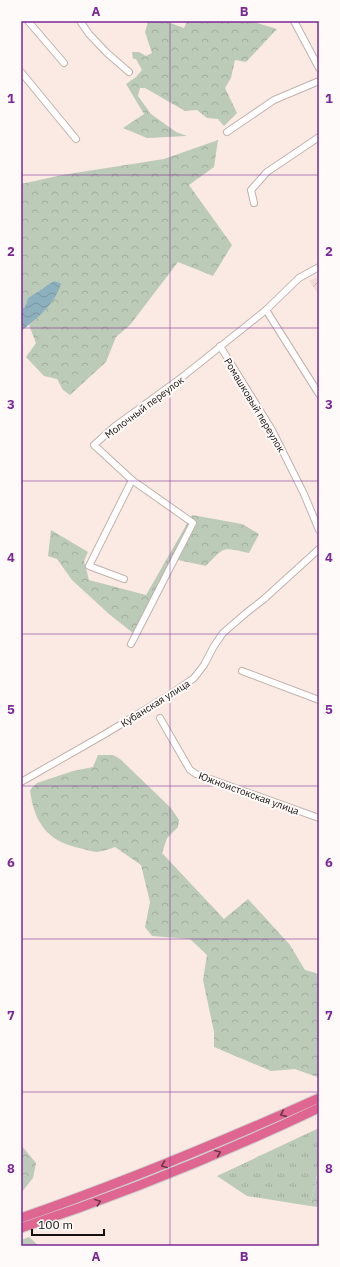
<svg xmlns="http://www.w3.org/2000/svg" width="340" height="1267" font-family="'IBM Plex Sans',sans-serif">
<defs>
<pattern id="industrial-furrows" width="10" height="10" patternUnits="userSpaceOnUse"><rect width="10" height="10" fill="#f2dcd1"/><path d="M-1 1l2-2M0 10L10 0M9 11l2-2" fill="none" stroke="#cfbcb2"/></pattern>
<pattern id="grass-tufts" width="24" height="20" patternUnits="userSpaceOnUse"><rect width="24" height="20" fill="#bccab8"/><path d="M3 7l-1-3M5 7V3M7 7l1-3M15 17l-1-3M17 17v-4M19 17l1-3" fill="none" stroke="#a1ac9d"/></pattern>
<pattern id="forest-crowns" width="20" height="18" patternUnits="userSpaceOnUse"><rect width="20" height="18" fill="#bccab8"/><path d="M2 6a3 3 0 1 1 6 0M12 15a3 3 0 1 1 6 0" fill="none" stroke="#a1ac9d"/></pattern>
<pattern id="water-waves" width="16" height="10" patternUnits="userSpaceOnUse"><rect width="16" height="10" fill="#8cb0bd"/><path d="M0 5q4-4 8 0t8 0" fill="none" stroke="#7896a1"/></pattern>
</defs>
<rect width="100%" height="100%" fill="#faeae3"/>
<polygon fill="url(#industrial-furrows)" points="319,276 319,295 309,281"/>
<polygon fill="url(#grass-tufts)" points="319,1128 319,1166 310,1206 247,1196 217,1176"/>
<g fill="url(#forest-crowns)">
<polygon points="151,21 165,21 184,28 187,21 251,21 277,29 246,62 235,60 231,78 225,88 237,113 224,126 218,119 207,118 197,110 185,111 145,88 140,88 138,96 151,114 176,132 187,136 147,138 123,128 144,114 126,84 136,77 142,70 136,59 133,59 132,52 139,52 146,56 152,53 145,32 148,22"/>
<polygon points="218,140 214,167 189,185 232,245 213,276 178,262 130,325 116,337 106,362 70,395 63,390 57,379 44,376 26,357 36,343 29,325 46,309 61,283 54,281 28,298 25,307 21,309 21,184 62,175 164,159"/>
<path d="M192 515 242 524 259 534 249 553C222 548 226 545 206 566L178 560 133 633 109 614 72 580 57 559 48 556 51 530 88 552 84 561 89 580 146 595Z"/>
<path d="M98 755H113L120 759 171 808 179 820 178 827 167 838 162 853 224 919 248 899 290 945 305 970 316 973 319 975V1076L317 1077 295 1069 271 1071 214 1047V1032L203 980 207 955 190 939 152 936 145 927 150 902 141 865 115 847C110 849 103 851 97 852 92 852 85 849 79 848 47 841 34 822 30 790L37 783 73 771 93 767Z"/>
<polygon points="21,1145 36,1163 33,1178 21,1193"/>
<polygon points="319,1166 319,1207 310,1206 319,1167"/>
<polygon points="29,1237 39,1246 21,1246 21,1240"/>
</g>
<path fill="url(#water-waves)" d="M54 281 61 283C56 303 37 319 21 331V309L25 307 28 298Z"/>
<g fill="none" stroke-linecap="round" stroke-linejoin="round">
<defs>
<g id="minor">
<polyline points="28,21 64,63"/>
<polyline points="80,21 89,34 107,53 129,72"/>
<polyline points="294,21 319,68"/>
<polyline points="21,72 76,139"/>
<polyline points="227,132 274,100 319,81"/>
<polyline points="254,203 251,190 267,172 319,137"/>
<polyline points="266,310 319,394"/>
<polyline points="220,346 272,430 304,494 319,530"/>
<polyline points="124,579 89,566 132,480 94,445 114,427 181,378 266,310 299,278 319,267"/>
<polyline points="131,644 193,523 132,480"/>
<polyline points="242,671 319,700"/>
<polyline points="160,718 190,770 196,774 319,818"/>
<polyline points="21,782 105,734 171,694 194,678 204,665 214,646 223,633 246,613 264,599 319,549"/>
</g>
<g id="highway">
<path d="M21 1218C122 1183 221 1142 319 1098"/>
<path d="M21 1228C123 1194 222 1154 319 1108"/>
</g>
</defs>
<use href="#minor" stroke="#c1b2ac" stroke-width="8"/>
<use href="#highway" stroke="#d0cfcf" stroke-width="11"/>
<use href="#minor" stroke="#fff" stroke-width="6"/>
<use href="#highway" stroke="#de6690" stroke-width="9"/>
</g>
<defs><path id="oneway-chevron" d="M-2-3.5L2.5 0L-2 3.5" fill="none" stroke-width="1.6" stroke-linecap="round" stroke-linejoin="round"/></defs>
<g stroke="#6f3748">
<use href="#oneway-chevron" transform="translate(283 1114) rotate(156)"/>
<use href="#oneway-chevron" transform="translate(218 1153) rotate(-23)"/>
<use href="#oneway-chevron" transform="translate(164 1165) rotate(159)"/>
<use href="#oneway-chevron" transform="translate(98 1202) rotate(-20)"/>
</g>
<path fill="none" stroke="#7c2796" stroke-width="1" stroke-opacity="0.55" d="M170 21V1246M21 175H319M21 328H319M21 481H319M21 634H319M21 786H319M21 939H319M21 1092H319"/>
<g text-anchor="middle" stroke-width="4" stroke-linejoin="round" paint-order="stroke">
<g font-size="10" fill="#15100d" stroke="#fdfaf9">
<text transform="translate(255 405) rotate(59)" y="4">Ромашковый переулок</text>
<text transform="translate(144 407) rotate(-37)" y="4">Молочный переулок</text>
<text transform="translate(155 703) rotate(-32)" y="4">Кубанская улица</text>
<text transform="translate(249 793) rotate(20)" y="4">Южноистокская улица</text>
</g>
</g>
<rect width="340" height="1267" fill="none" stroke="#fdfaf9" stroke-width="44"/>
<path d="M32 1229v6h72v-6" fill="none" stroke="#15100d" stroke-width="2"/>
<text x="38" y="1229" font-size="12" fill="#15100d" stroke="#fdfaf9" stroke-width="3" paint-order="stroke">100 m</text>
<rect x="22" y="22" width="296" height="1223" fill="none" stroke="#7c2796" stroke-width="1.5"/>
<g font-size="13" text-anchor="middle" font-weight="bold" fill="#7c2796">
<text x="96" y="16">A</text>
<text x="244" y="16">B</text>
<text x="11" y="103">1</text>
<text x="329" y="103">1</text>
<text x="11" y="256">2</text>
<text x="329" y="256">2</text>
<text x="11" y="409">3</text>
<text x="329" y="409">3</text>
<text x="11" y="562">4</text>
<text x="329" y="562">4</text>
<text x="11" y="714">5</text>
<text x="329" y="714">5</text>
<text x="11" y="867">6</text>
<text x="329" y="867">6</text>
<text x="11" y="1020">7</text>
<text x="329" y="1020">7</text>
<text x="11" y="1173">8</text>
<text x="329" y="1173">8</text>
<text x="96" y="1261">A</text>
<text x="244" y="1261">B</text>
</g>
</svg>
